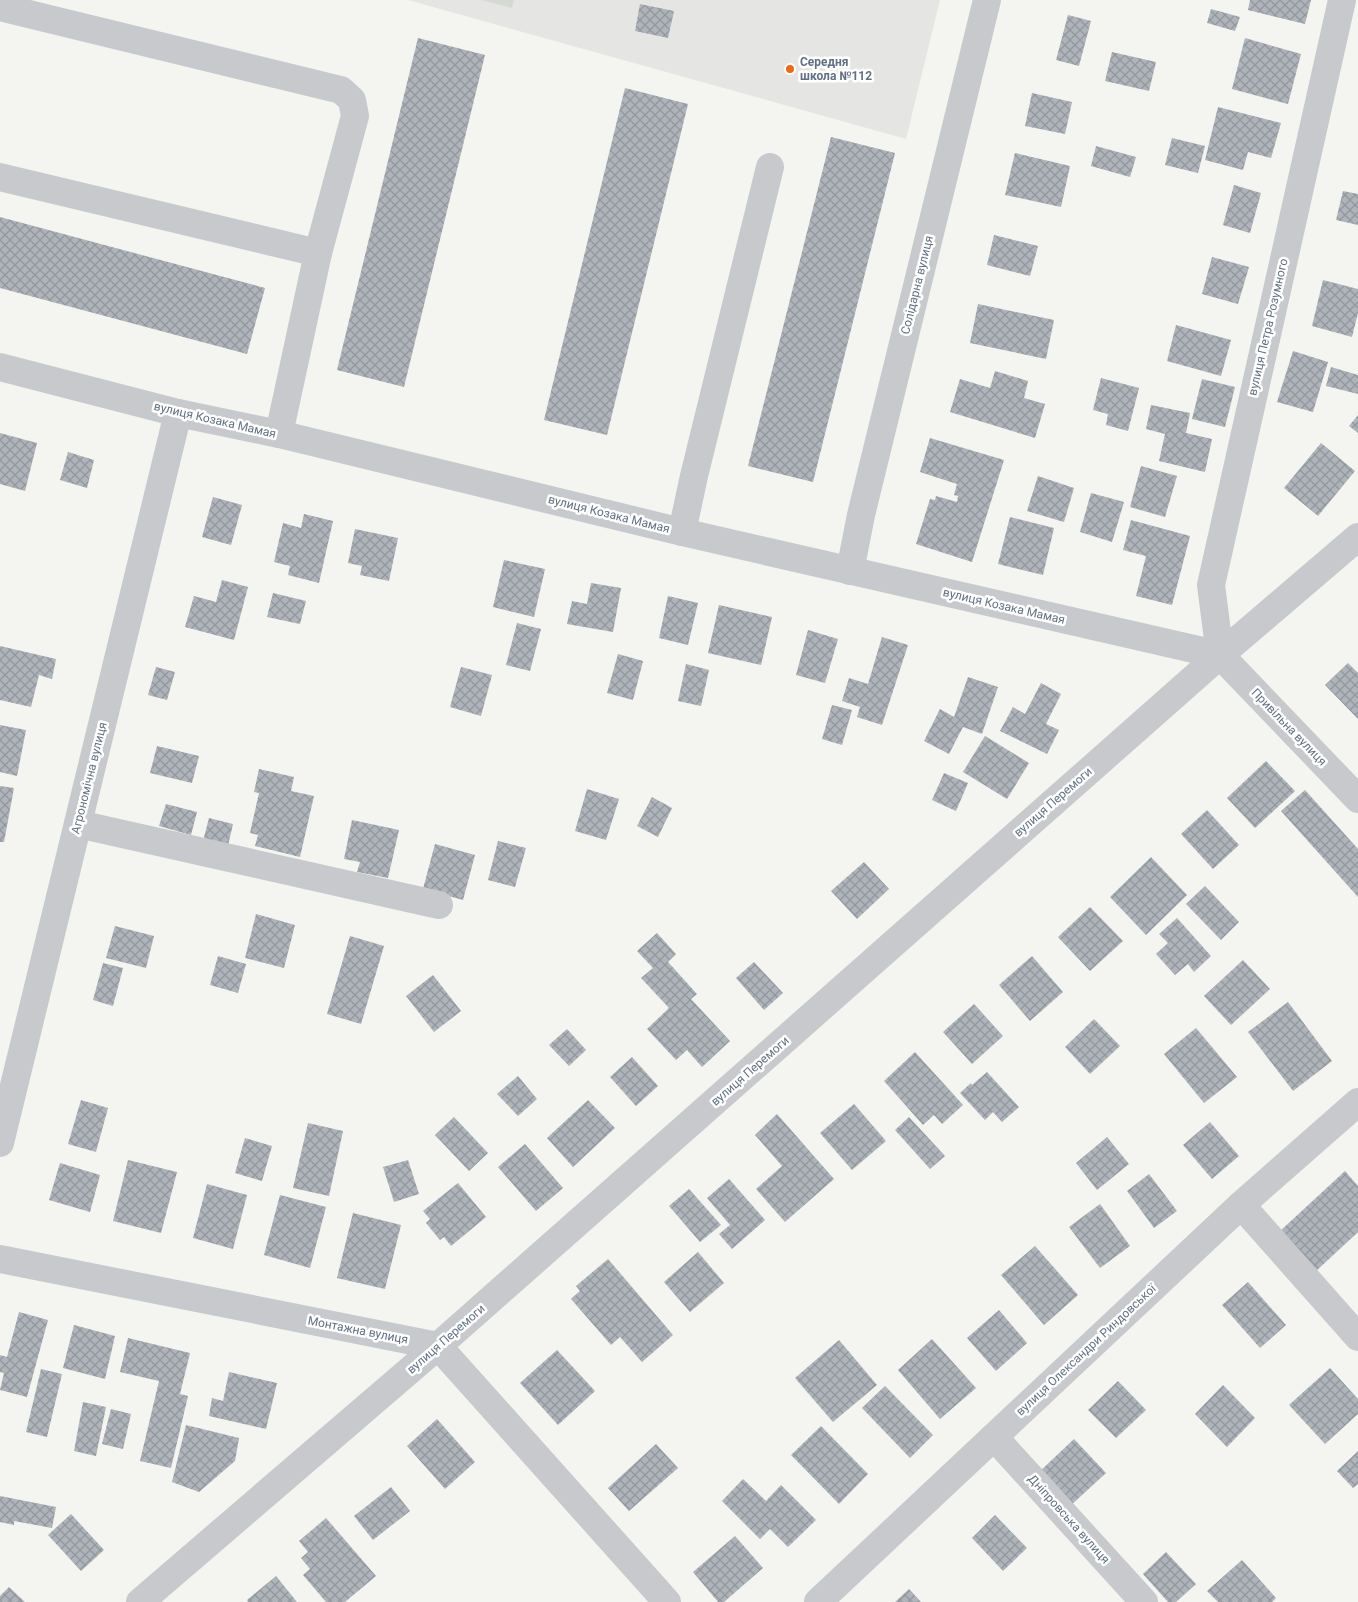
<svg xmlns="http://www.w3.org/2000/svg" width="1358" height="1602" font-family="Roboto,sans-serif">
<defs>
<pattern id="building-cross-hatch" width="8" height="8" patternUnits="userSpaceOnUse" patternTransform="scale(1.25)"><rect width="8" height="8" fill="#afb4bb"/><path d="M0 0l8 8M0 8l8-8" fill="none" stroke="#92979d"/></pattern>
</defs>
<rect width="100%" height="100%" fill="#f4f5f0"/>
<polygon fill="#e5e6e4" points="408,0 940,0 906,139"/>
<polygon fill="#d4dcd1" points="481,0 514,0 512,8"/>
<g fill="url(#building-cross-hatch)">
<polygon points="1250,0 1311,0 1305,24 1248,10"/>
<polygon points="640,4 674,11 668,38 635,31"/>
<polygon points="1211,9 1240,17 1235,31 1207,23"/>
<polygon points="1068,15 1091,21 1079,66 1056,60"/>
<polygon points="418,38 485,55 404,387 337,370"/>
<polygon points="1245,38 1301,54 1288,104 1232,89"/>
<polygon points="1112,52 1156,62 1149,91 1105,81"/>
<polygon points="625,88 688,104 607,435 544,420"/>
<polygon points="1032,93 1072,102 1065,134 1025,126"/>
<polygon points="1218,107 1281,123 1271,158 1248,152 1243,170 1205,160"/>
<polygon points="831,137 895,153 813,482 748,466"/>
<polygon points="1172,138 1205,146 1198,173 1165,165"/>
<polygon points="1096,146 1136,157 1130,177 1091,166"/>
<polygon points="1015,153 1070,166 1061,207 1005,195"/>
<polygon points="1234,185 1261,193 1250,233 1223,225"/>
<polygon points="1343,191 1358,194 1358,225 1336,220"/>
<polygon points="0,217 265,288 247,354 0,288"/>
<polygon points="994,235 1038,246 1030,276 987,265"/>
<polygon points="1212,257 1249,267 1238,304 1202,294"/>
<polygon points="1323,280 1358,289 1358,313 1352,337 1312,326"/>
<polygon points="978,304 1054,320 1046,359 970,343"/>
<polygon points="1176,325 1231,340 1221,376 1167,361"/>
<polygon points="1293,351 1328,362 1313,412 1277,402"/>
<polygon points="1331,367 1358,375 1358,394 1326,386"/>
<polygon points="995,371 1028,381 1024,398 1045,404 1035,438 950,412 960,379 990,388"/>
<polygon points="1101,378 1139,388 1128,431 1106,425 1108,414 1093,410"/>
<polygon points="1202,379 1235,387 1225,427 1192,419"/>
<polygon points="1151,405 1190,413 1186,433 1212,439 1205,472 1159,461 1165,434 1146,429"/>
<polygon points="1358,415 1358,433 1349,426"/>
<polygon points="0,433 37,443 25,491 0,484"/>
<polygon points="930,438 1004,460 972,562 916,544 930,499 935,500 936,496 957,502 958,496 954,495 957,484 920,472"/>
<polygon points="1321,443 1355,471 1318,516 1284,488"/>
<polygon points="68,452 94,460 87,488 60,480"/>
<polygon points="1141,466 1177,476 1165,517 1130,507"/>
<polygon points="1038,476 1074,488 1064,522 1027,511"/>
<polygon points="1091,493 1124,502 1112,542 1080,532"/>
<polygon points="213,497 242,505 231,545 202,537"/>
<polygon points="304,514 333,521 319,583 288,575 290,566 274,562 283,523 301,528"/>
<polygon points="1010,517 1054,528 1043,575 998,564"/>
<polygon points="1131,520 1190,536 1172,605 1136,596 1146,556 1123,550"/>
<polygon points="355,529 398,538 389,581 360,575 362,566 348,563"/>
<polygon points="504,560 545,569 534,617 493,607"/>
<polygon points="222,580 248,587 234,640 185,627 194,596 216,602"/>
<polygon points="591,583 621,588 613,632 567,624 572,601 587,604"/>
<polygon points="273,593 306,601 300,624 267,617"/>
<polygon points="668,596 698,603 688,645 659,638"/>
<polygon points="719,605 772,617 761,665 708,653"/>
<polygon points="517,623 541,629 530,671 506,665"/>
<polygon points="808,630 838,639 825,683 796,675"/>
<polygon points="882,637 908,645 882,725 857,717 860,707 842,701 849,678 868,684"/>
<polygon points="0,646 56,659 52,679 39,675 31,707 0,700"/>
<polygon points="618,654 643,661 633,700 607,693"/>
<polygon points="1348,663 1358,673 1358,719 1325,685"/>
<polygon points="686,664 709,670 701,706 678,701"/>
<polygon points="156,667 175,672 167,700 148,695"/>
<polygon points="461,667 492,675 481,716 450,707"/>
<polygon points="968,677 998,687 982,734 963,727 949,754 924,741 940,709 954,717"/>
<polygon points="1041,683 1061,694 1046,724 1059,730 1047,754 1000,731 1013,707 1025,714"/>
<polygon points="832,705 852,710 842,745 822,739"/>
<polygon points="0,725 26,730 17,776 0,772"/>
<polygon points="985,736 1029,763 1007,799 963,772"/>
<polygon points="157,746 199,756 192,783 150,773"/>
<polygon points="1266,761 1295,791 1255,828 1227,798"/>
<polygon points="259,769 294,777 291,791 314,796 300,857 255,846 258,835 250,833 259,793 254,792"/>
<polygon points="944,773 968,783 956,811 932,800"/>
<polygon points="0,786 14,788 4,842 0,842"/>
<polygon points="587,789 619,799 606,840 575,831"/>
<polygon points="1305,790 1358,849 1358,897 1281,811"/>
<polygon points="652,797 672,808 658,837 637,826"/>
<polygon points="166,804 197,812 191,835 159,826"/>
<polygon points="1207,810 1239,845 1213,869 1181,834"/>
<polygon points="209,818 233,824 227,850 202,845"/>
<polygon points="352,820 399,830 388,878 357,872 360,862 344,859"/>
<polygon points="498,841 526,848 515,887 488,880"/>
<polygon points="435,844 475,855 463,900 423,889"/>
<polygon points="1151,857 1187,895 1146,935 1110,897"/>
<polygon points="864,862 889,889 857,919 831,891"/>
<polygon points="1205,886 1239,922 1221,940 1186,904"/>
<polygon points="1090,907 1123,941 1090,971 1058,937"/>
<polygon points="256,914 295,925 284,968 245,958"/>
<polygon points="1177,918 1211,956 1194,972 1188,964 1175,975 1156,954 1168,943 1159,934"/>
<polygon points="115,926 154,936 146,968 106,958"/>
<polygon points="657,933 676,954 668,962 697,994 691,999 730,1041 702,1067 687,1050 676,1060 647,1029 669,1008 641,978 653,968 637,951"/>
<polygon points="350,936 384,946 361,1024 327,1014"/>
<polygon points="218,956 246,964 238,993 210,985"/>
<polygon points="1032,956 1063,992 1030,1021 999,985"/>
<polygon points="1243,960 1270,989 1231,1025 1204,996"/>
<polygon points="754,962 783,993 764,1010 736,978"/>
<polygon points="103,963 123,968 113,1006 93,1000"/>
<polygon points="433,975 461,1011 434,1032 406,996"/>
<polygon points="1288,1002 1332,1061 1293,1091 1248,1032"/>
<polygon points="974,1004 1003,1036 972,1064 943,1032"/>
<polygon points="1094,1019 1120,1046 1090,1074 1065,1047"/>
<polygon points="1196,1028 1237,1077 1204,1103 1164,1054"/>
<polygon points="567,1029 586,1050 569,1066 549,1045"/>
<polygon points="915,1052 963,1105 942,1124 934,1115 923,1125 884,1081"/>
<polygon points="632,1057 658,1086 636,1106 610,1077"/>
<polygon points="987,1072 1019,1107 1002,1122 993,1112 985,1120 960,1093 971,1083 972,1085"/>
<polygon points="518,1076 537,1099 518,1116 497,1094"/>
<polygon points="81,1100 108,1108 96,1152 68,1144"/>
<polygon points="588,1100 615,1128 573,1167 547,1138"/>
<polygon points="854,1104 886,1141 852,1170 820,1133"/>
<polygon points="777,1114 834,1179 785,1222 756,1189 782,1166 755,1135"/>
<polygon points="454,1117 488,1153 469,1171 435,1135"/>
<polygon points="909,1117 945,1156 930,1169 895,1130"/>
<polygon points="1210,1122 1239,1156 1212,1179 1183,1145"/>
<polygon points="308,1123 343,1131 329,1196 293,1188"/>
<polygon points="1107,1137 1129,1164 1097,1190 1076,1163"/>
<polygon points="245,1138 272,1146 262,1181 235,1173"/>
<polygon points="525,1144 563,1188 536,1211 498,1167"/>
<polygon points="128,1160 177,1172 161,1233 113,1221"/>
<polygon points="408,1160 419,1194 394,1202 383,1167"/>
<polygon points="60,1163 100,1175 90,1212 49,1200"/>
<polygon points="1345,1171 1358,1186 1358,1232 1315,1272 1279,1232"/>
<polygon points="1149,1174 1177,1211 1154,1228 1127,1191"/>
<polygon points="729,1179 765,1220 732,1249 719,1234 730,1225 707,1198"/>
<polygon points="458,1183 486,1217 451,1246 444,1237 440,1240 426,1223 430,1219 423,1211"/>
<polygon points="207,1184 247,1195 233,1249 193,1238"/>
<polygon points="689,1189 721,1225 700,1242 669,1206"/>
<polygon points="280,1195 326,1207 310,1268 264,1255"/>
<polygon points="1100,1204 1130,1246 1100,1268 1069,1227"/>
<polygon points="353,1213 401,1225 385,1289 337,1278"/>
<polygon points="1035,1246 1078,1295 1044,1325 1001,1275"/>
<polygon points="698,1252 724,1283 690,1312 664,1282"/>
<polygon points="608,1259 673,1335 642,1362 620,1337 611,1345 571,1299 580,1291 576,1286"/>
<polygon points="1248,1282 1286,1325 1260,1348 1222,1305"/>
<polygon points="999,1310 1027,1343 996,1371 967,1338"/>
<polygon points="19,1312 48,1320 27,1397 0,1390 4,1373 0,1372 0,1355 7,1357"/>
<polygon points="74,1325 115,1336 105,1379 63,1368"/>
<polygon points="128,1338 190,1353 180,1394 188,1396 171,1468 140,1461 159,1381 120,1372"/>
<polygon points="932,1339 976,1388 940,1419 898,1370"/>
<polygon points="839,1340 877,1385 833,1422 795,1378"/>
<polygon points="557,1350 595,1391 558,1425 520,1383"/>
<polygon points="1330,1368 1358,1399 1358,1414 1325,1444 1289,1405"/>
<polygon points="41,1369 62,1374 47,1437 26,1432"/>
<polygon points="229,1372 277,1383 266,1429 209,1416 212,1398 223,1401"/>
<polygon points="1118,1381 1146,1410 1116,1438 1088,1410"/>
<polygon points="1223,1385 1255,1418 1227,1447 1195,1414"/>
<polygon points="885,1386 933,1435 910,1458 862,1408"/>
<polygon points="83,1402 106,1407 96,1456 74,1451"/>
<polygon points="111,1409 131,1414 123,1449 102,1444"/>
<polygon points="437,1419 475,1462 445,1489 407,1446"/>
<polygon points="186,1425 239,1438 235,1461 199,1492 172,1482"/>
<polygon points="821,1426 868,1474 839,1504 791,1455"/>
<polygon points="1074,1439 1106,1473 1069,1507 1038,1473"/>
<polygon points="656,1444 678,1468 629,1511 608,1488"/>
<polygon points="1358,1451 1358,1484 1353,1488 1337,1471"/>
<polygon points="743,1479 766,1501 781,1485 816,1520 788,1547 770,1529 760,1539 722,1501"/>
<polygon points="391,1487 410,1511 373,1540 354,1516"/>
<polygon points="0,1496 56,1507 52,1528 14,1521 14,1525 0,1522"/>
<polygon points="71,1514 104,1550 81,1571 48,1535"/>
<polygon points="995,1515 1027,1548 1003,1571 972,1538"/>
<polygon points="326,1518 376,1576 345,1602 326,1602 303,1575 310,1569 301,1558 308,1552 299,1541"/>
<polygon points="735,1536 763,1568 724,1602 718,1602 693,1572"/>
<polygon points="1166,1552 1196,1584 1176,1602 1168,1602 1143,1574"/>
<polygon points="1242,1560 1276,1598 1272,1602 1218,1602 1207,1591"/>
<polygon points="276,1576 297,1602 248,1602 247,1600"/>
<polygon points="9,1587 25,1602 0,1602 0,1596"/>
<polygon points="909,1589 921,1602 895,1602"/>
</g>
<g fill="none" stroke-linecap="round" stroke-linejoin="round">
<g stroke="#c7c9cd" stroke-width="28">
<polyline points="0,7 341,90 352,100 355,116 318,253 279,434"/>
<polyline points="0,177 318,253"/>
<polyline points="0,367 178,413 279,434 682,532 1220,655"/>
<polyline points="682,532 694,476 770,167"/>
<polyline points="850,571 861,515 987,0"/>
<polyline points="1220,655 1211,585 1342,0"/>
<polyline points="1220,655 1358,799"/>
<polyline points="78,824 439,905"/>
<polyline points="0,1143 178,413"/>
<polyline points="1241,1205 1358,1337"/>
<polyline points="0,1259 438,1346 667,1602"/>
<polyline points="994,1437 1144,1602"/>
<polyline points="140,1602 438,1346 1220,655 1358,537"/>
<polyline points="818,1602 1241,1205 1358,1102"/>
</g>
</g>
<circle fill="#eb691a" stroke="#fff" stroke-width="2" cx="790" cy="69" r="5"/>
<g text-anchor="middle" stroke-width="5" stroke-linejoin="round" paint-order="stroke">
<g font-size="12" font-weight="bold" fill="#627083" stroke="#fff" text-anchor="start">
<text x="800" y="66">Середня<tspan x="800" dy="14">школа №112</tspan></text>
</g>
<g font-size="12" fill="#627083" stroke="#fff">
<text transform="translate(917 285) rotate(-76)" y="4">Солідарна вулиця</text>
<text transform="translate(1268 327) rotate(-77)" y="4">вулиця Петра Розумного</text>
<text transform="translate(215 420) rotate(13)" y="4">вулиця Козака Мамая</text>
<text transform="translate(609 514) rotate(14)" y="4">вулиця Козака Мамая</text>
<text transform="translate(1004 606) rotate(13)" y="4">вулиця Козака Мамая</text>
<text transform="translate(1289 727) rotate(46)" y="4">Привільна вулиця</text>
<text transform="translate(89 778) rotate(-76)" y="4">Агрономічна вулиця</text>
<text transform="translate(1053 802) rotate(-41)" y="4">вулиця Перемоги</text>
<text transform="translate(750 1071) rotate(-41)" y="4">вулиця Перемоги</text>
<text transform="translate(358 1330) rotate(11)" y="4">Монтажна вулиця</text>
<text transform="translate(446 1339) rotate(-41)" y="4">вулиця Перемоги</text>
<text transform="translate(1086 1350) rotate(-43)" y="4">вулиця Олександри Риндовської</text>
<text transform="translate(1069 1519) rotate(48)" y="4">Дніпровська вулиця</text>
</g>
</g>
</svg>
